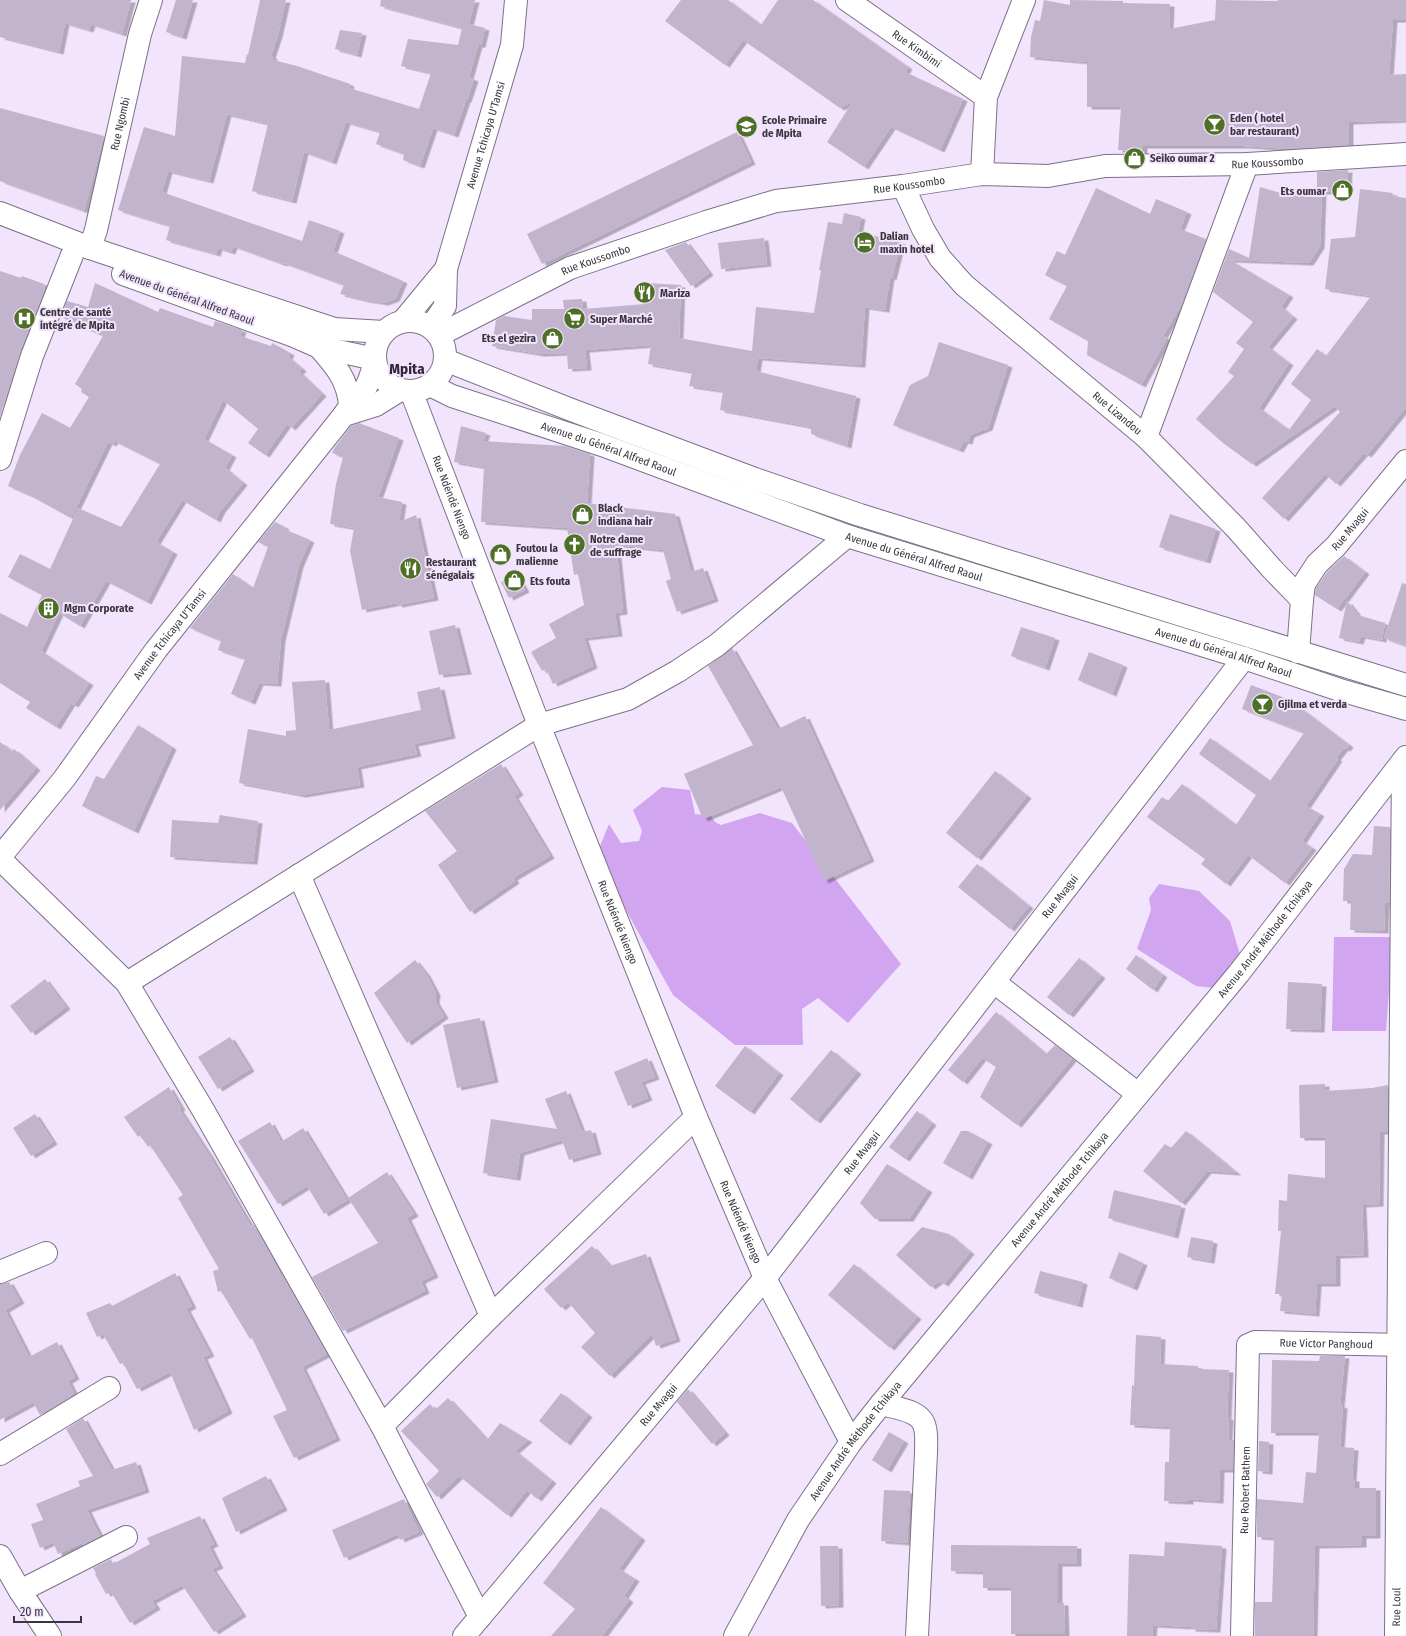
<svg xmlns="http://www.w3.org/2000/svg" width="1406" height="1636" font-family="'Fira Sans Condensed',sans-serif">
<defs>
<filter id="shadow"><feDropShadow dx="4.5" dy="2.5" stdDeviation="0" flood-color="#0004"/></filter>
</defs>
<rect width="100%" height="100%" fill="#f2e4fc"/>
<g fill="#d1a5f0">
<polygon points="662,787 690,790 695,814 711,816 715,822 721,825 760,813 792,823 901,964 848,1023 818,998 802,1009 803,1045 735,1045 673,995 596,856 609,824 621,843 639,841 642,831 633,810"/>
<polygon points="1159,884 1199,891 1230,921 1241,958 1214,988 1196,986 1137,949 1151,910 1149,898"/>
<polygon points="1334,937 1393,937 1386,1031 1332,1031"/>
</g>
<g fill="#c1b4cc" filter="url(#shadow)">
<polygon points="0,0 131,0 122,34 91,24 89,30 65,23 59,52 0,37"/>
<polygon points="176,0 193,0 182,37 166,32"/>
<polygon points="260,0 286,0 278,35 271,56 273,57 273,60 297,66 350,84 349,88 419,109 431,73 401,66 408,39 458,45 462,28 380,6 381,0 475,0 469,24 485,28 481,45 478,45 469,77 474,79 467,100 466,100 454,135 433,128 420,166 403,160 404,154 376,144 380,132 346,122 332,162 304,152 292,201 252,191 268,124 227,114 209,181 168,171 162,192 302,241 309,220 340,231 333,251 403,281 395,299 384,303 365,300 340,294 344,285 284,263 283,264 233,246 231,252 218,248 216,254 166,240 170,226 118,210 144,127 175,136 182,56 245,63 247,54 248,55"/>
<polygon points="681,0 728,0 761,25 778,0 813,0 908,67 905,72 963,99 940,150 891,127 864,167 827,142 853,101 840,108 743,40 725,65 665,21"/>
<polygon points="1044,0 1070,5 1070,0 1123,1 1123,3 1170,4 1169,29 1215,20 1216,0 1278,1 1278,0 1406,0 1406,20 1393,20 1389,75 1406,74 1406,120 1349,122 1349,145 1293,149 1245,146 1143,146 1143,152 1118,150 1121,107 1087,107 1087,62 1030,57 1031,37 1035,20 1040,21"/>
<polygon points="340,30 362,33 357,55 335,49"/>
<polygon points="0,108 104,136 84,211 0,181"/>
<polygon points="737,132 751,162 542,264 527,234"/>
<polygon points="1348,170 1347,192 1322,192 1320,246 1309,263 1230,260 1289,295 1281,307 1293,317 1268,347 1289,363 1259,408 1289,430 1311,400 1291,384 1317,349 1326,356 1371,296 1325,289 1331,239 1355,237 1360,189 1393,193 1392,196 1406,198 1406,407 1367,455 1364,453 1336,484 1325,474 1284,519 1262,498 1340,412 1335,406 1252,464 1223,443 1196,419 1234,376 1228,372 1244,349 1236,343 1253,322 1213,292 1229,249 1249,258 1260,187 1281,193 1281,188 1299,190 1299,188 1317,189 1317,172"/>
<polygon points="1096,188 1150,214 1156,199 1187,212 1180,229 1206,239 1183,302 1163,336 1167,338 1141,385 1087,355 1088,341 1049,319 1067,286 1045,275 1057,251 1065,255"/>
<polygon points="844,213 861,217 858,232 901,242 892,278 890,277 885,310 865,307 861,365 758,358 756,371 856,396 847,446 811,434 811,427 720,410 723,391 689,386 692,372 648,364 651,345 585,350 587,368 568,369 567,353 540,354 492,346 496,320 504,316 532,320 532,309 564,309 563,300 582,299 583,309 645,304 646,283 681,285 679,338 752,351 756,307 814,313 821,270 819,270 828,222 842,224"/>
<polygon points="764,238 767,264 721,269 718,243"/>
<polygon points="686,242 709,273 691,286 665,250"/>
<polygon points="0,271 21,278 22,276 44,284 43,287 45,288 20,352 0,417"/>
<polygon points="95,283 158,312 160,308 213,327 215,321 242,330 240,336 271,346 272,343 290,353 288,357 302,369 299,372 322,394 291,428 287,424 265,455 248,443 258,429 223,400 204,439 232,455 225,468 243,483 221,510 216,520 182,500 156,542 173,552 147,602 106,581 80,626 59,613 41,651 89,683 74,705 71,703 56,727 26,708 30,702 0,683 0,613 27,627 42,595 8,577 20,554 50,569 78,508 121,527 160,464 114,441 112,444 108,442 71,518 31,496 8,486 20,455 42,413 70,428 89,397 81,392 82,389 75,384 103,336 61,317 67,301 88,307"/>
<polygon points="939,342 1008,365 988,428 970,435 968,442 964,441 959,450 893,425 910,385 928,376"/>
<polygon points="359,423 399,438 378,497 402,502 399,522 416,515 434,598 398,605 397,603 362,610 350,551 354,528 330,524 336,484 343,457 332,453 335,447 351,426"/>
<polygon points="461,426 486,433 483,441 565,446 590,454 587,503 675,514 691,572 703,568 714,599 677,612 666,581 671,579 663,550 616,545 623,612 615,613 618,634 584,638 593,666 553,684 546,669 542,671 531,652 556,638 549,624 584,605 578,574 574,575 567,528 481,522 484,467 454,462"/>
<polygon points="1170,514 1216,529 1206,561 1159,547"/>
<polygon points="275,522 285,527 284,529 310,540 299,565 281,639 277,684 259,683 251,702 231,694 245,659 218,650 221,641 190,628 233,574 253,588 268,547 258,542"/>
<polygon points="1344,556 1365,572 1337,609 1315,595 1316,588 1327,572"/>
<polygon points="517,575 525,590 509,598 501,582"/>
<polygon points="1402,583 1406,584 1406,646 1384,638"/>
<polygon points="1347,601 1358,615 1385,623 1382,640 1361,636 1359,642 1339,638"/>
<polygon points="455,625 467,672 439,675 429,631"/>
<polygon points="1021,627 1055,638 1045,668 1011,656"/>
<polygon points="732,648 778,729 805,716 870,859 824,881 781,787 703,819 684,774 753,745 708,666"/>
<polygon points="1089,652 1123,665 1112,694 1078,680"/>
<polygon points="325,680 329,730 421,710 417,692 440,687 451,736 414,744 417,754 357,767 360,785 302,795 239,783 248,729 286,736 286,731 296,730 292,682"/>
<polygon points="1251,685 1290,700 1349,745 1346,749 1344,748 1336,758 1338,759 1306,806 1320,814 1302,841 1312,848 1285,883 1248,855 1226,884 1201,864 1205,859 1147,817 1162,797 1168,801 1182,784 1236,825 1256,795 1199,754 1210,738 1270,781 1304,733 1242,709"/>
<polygon points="138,725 172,747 134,831 82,806 96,776 104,779"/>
<polygon points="0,742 12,751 14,749 36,768 0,810"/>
<polygon points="501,764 519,793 514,796 550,856 513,878 515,881 470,912 438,865 457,851 425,811"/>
<polygon points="995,771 1027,796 977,858 946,833"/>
<polygon points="220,815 258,821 253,862 170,857 172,820 218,823"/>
<polygon points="1374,826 1390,827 1389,903 1385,903 1384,931 1350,930 1351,901 1343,901 1344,869 1353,854 1372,855"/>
<polygon points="977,864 1029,906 1010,929 958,887"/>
<polygon points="1136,955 1163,975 1153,990 1126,969"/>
<polygon points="1079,958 1101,976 1069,1015 1047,997"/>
<polygon points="415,960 426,974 436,993 435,1001 444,1016 407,1043 374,993"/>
<polygon points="45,979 66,1007 31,1033 10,1006"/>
<polygon points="1288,982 1322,984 1320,1030 1286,1029"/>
<polygon points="996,1012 1046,1054 1055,1045 1072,1059 1017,1125 980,1097 996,1067 982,1058 963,1082 948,1070"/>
<polygon points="480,1018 494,1080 457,1088 443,1025"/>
<polygon points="230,1037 250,1069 218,1089 198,1057"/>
<polygon points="745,1046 779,1073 750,1112 715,1086"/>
<polygon points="831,1050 857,1072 816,1121 790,1099"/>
<polygon points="647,1058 655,1077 641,1082 648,1098 628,1106 614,1072"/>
<polygon points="1325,1084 1325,1091 1372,1088 1388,1085 1388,1132 1380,1132 1379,1204 1362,1205 1364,1255 1336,1256 1336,1284 1317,1284 1315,1314 1280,1311 1282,1294 1275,1294 1281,1231 1278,1231 1279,1200 1287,1201 1288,1174 1325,1178 1325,1138 1300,1138 1299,1085"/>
<polygon points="169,1087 181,1108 179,1109 211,1158 251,1227 254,1225 280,1273 281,1273 327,1354 302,1367 336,1438 294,1458 273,1416 287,1410 252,1338 250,1339 221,1291 218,1292 213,1271 219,1269 178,1198 183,1195 150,1145 148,1147 140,1135 138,1137 124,1117"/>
<polygon points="566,1091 582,1132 591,1130 597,1152 569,1160 562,1140 520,1153 516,1178 483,1173 491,1119 557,1129 545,1099"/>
<polygon points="917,1111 932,1123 905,1159 889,1147"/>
<polygon points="35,1114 53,1142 31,1156 13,1128"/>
<polygon points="270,1122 281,1142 303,1128 347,1200 324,1214 307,1186 278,1204 238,1141"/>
<polygon points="961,1131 968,1131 988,1142 968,1177 943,1163"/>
<polygon points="1186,1131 1237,1173 1207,1171 1181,1203 1143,1171 1165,1144 1171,1148"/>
<polygon points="887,1164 928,1190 909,1219 875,1219 860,1203"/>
<polygon points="387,1172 414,1214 407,1218 434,1275 421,1281 425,1291 343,1331 312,1277 378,1243 348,1198"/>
<polygon points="1114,1190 1181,1206 1174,1236 1108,1218"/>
<polygon points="922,1227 949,1234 970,1252 944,1284 939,1281 931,1287 896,1255"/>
<polygon points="1191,1237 1213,1241 1210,1261 1187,1257"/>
<polygon points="592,1246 610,1266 646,1254 676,1339 656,1346 652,1334 610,1376 581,1347 595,1333 568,1302 561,1308 544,1289"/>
<polygon points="1119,1252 1143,1263 1133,1288 1109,1278"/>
<polygon points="854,1264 917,1317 890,1348 828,1295"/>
<polygon points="1040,1271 1083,1282 1078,1305 1034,1293"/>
<polygon points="175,1273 192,1306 186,1309 210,1354 203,1357 228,1411 194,1430 170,1372 137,1389 123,1363 120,1364 103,1334 97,1337 86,1313 110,1303 112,1306"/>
<polygon points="9,1282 20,1301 5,1310 29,1357 57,1342 75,1377 68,1381 74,1393 70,1395 71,1397 40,1415 33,1402 0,1420 0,1284"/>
<polygon points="1136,1335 1161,1337 1160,1364 1198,1366 1198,1369 1229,1370 1227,1417 1229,1418 1228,1440 1234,1440 1233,1470 1220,1470 1219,1501 1189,1499 1189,1502 1164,1501 1165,1462 1169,1462 1170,1427 1130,1425 1132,1385 1134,1386"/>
<polygon points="1320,1356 1345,1356 1340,1405 1343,1406 1340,1447 1354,1448 1352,1479 1355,1479 1355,1488 1376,1488 1376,1536 1362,1536 1362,1545 1315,1546 1313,1636 1255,1636 1255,1602 1272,1602 1274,1538 1257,1537 1257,1499 1303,1503 1306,1472 1316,1473 1319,1433 1271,1433 1272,1360 1319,1361"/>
<polygon points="688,1389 725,1433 712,1444 677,1402"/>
<polygon points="561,1393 588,1415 566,1443 539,1421"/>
<polygon points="448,1398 487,1440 500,1423 528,1440 515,1451 552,1481 537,1499 527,1490 507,1515 459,1476 437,1497 426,1484 439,1471 401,1431 430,1404 435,1410"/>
<polygon points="83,1418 112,1470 136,1462 145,1490 87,1510 100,1536 83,1545 82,1543 58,1554 53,1542 40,1548 31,1524 43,1520 36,1504 80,1486 78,1481 93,1476 66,1429"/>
<polygon points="889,1432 904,1441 887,1470 872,1460"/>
<polygon points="1259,1441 1269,1442 1268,1472 1258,1471"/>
<polygon points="266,1476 283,1508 236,1532 222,1498"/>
<polygon points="884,1490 910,1491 907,1543 881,1541"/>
<polygon points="404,1499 419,1532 400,1540 398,1534 344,1558 332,1530"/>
<polygon points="601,1507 641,1538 619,1569 635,1579 624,1596 629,1600 602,1636 551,1636 575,1609 543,1583"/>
<polygon points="200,1516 214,1544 209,1546 219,1566 212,1569 242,1614 214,1632 182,1585 152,1601 156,1607 130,1623 111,1592 106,1594 95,1574 96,1573 93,1568 111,1559 113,1564 150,1544 147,1538"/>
<polygon points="1165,1542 1222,1546 1216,1630 1191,1629 1191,1627 1153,1625 1152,1636 1127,1636 1129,1554 1164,1556"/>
<polygon points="951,1545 1077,1546 1077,1564 1058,1564 1058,1603 1064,1603 1065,1634 1011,1634 1011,1588 983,1588 983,1572 951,1571"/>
<polygon points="820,1546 838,1546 839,1605 821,1606"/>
</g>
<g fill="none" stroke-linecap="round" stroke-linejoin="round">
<defs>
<g id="minor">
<path id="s1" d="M847 0 986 97"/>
<polyline points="982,174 986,97 1024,0"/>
<path id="s2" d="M903 186 923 229 940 258 964 285 1146 437 1236 528 1272 569 1302 600 1298 652"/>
<path id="s3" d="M90 248 96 230 140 34 151 0"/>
<path id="s4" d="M439 335 570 268 706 222 776 201 903 186 982 174 1048 176 1105 166 1247 164 1406 154"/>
<path id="s5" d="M411 391 539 725 696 1117 765 1278 851 1442"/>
<polyline points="1146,437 1247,164"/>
<polyline points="0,459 32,356 72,255"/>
<path id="s6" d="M1302 600 1304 584 1317 564 1336 546 1406 461"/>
<polyline points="0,859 127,983 202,1108 382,1426 480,1617"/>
<polyline points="299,875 491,1316"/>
<polyline points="994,982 1138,1094"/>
<polyline points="127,983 539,725 628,699 678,671 717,645 847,536"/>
<polyline points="0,1272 46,1253"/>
<path d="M881 1404C895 1408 922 1410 925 1428 927 1435 926 1445 926 1453L917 1636"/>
<polyline points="382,1426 491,1316 696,1117"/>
<polyline points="0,1454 109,1388"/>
<polyline points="0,1556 20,1591 50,1636"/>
<polyline points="20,1591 126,1537"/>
<path id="s7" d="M464 1636 765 1278 1244 658"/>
<path id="s8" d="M735 1636 798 1520 851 1442 881 1404 1239 973 1406 757"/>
<path id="s9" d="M1242 1636 1248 1345 1255 1342 1406 1345"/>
<path id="s10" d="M1396 1636 1403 761"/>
</g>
<g id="tertiary">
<polyline points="0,213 90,248 334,329 384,332"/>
<polyline points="123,274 294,336 319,347 375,359"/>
<polyline points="403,321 446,269"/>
<circle cx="410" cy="356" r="35"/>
<path id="s11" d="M431 327 445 306 446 269 512 45 516 0"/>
<path d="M319 347C335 365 348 380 350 405"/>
<polyline points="445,360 569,409 755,479 860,515 1406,685"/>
<path id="s12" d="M430 385 452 396 602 445 847 536 1244 658 1340 690 1406 709"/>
<polyline points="344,415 376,405 400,390"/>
<path id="s13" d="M0 857 64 779 156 650 344 415C350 406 358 399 364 390 370 382 372 371 375 361"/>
</g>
</defs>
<use href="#minor" stroke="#7e7187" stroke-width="24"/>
<use href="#tertiary" stroke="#7e7187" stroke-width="24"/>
<use href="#minor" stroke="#fff" stroke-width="22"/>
<use href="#tertiary" stroke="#fff" stroke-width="22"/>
</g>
<defs>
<symbol id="bar-disc" viewBox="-11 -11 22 22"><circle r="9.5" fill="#4d6f26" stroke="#f2e4fc"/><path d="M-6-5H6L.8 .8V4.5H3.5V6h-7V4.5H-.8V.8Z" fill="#fff"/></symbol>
<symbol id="school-disc" viewBox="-11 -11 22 22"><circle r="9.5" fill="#4d6f26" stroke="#f2e4fc"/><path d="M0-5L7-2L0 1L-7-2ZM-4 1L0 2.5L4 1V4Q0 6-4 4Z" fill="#fff"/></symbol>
<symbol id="shop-disc" viewBox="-11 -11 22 22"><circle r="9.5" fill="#4d6f26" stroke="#f2e4fc"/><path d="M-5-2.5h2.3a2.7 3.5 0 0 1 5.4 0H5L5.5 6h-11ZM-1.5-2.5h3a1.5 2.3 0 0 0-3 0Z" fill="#fff"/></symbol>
<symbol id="hotel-disc" viewBox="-11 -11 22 22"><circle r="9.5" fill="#4d6f26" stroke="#f2e4fc"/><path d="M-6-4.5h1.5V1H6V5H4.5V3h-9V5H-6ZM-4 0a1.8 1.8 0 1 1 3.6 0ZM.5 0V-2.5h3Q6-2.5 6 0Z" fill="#fff"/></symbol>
<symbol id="restaurant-disc" viewBox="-11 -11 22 22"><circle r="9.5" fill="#4d6f26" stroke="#f2e4fc"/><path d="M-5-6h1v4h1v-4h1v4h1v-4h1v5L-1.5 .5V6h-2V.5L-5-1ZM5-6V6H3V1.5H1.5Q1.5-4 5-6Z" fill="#fff"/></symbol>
<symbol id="hospital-disc" viewBox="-11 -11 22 22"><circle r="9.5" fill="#4d6f26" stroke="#f2e4fc"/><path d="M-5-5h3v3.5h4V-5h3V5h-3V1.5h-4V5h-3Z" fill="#fff"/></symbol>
<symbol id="supermarket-disc" viewBox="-11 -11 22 22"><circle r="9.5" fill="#4d6f26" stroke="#f2e4fc"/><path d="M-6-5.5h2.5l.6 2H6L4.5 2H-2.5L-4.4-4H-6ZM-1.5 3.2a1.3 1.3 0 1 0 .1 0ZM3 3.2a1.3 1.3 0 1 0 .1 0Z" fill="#fff"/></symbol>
<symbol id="church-disc" viewBox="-11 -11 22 22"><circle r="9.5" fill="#4d6f26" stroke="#f2e4fc"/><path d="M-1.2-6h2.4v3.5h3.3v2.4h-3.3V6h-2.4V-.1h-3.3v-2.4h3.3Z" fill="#fff"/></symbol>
<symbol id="building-disc" viewBox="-11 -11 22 22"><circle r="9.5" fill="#4d6f26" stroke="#f2e4fc"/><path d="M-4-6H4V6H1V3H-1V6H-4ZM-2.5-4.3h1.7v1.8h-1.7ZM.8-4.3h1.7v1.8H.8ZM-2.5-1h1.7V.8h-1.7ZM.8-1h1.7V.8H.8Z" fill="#fff"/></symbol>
</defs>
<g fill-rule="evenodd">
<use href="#bar-disc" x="1202" y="112" width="25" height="25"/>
<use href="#school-disc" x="734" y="114" width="25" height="25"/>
<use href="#shop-disc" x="1122" y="146" width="25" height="25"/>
<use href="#shop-disc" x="1330" y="178" width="25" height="25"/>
<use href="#hotel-disc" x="852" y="230" width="25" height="25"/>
<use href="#restaurant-disc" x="632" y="280" width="25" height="25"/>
<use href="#hospital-disc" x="12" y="306" width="25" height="25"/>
<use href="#supermarket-disc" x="562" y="306" width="25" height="25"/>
<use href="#shop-disc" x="540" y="326" width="25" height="25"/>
<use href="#shop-disc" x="570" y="502" width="25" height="25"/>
<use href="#church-disc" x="562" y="532" width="25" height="25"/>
<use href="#shop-disc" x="488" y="542" width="25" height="25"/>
<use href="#restaurant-disc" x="398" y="556" width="25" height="25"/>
<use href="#shop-disc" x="502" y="568" width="25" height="25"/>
<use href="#building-disc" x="36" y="596" width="25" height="25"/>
<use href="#bar-disc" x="1250" y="692" width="25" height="25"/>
</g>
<g text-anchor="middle" stroke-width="4" stroke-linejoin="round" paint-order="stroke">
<g font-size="11" fill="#3a353e" stroke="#f2e4fc">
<text dy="4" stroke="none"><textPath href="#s1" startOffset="85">Rue Kimbimi</textPath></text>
<text dy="4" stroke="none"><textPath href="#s3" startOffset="128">Rue Ngombi</textPath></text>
<text dy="4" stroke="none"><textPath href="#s11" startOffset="202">Avenue Tchicaya U'Tamsi</textPath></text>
<text dy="4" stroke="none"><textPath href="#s4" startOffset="858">Rue Koussombo</textPath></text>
<text dy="4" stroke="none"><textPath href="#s4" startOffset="498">Rue Koussombo</textPath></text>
<text dy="4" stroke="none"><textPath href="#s4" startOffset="174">Rue Koussombo</textPath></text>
<text transform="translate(187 297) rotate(20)" y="4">Avenue du Général Alfred Raoul</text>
<text dy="4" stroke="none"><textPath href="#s2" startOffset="317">Rue Lizandou</textPath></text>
<text dy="4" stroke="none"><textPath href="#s12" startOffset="190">Avenue du Général Alfred Raoul</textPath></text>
<text dy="4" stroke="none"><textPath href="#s5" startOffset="114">Rue Ndéndé Niengo</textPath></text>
<text dy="4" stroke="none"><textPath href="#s6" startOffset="88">Rue Mvagui</textPath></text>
<text dy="4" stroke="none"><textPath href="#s12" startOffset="514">Avenue du Général Alfred Raoul</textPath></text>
<text dy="4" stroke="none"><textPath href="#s13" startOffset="280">Avenue Tchicaya U'Tamsi</textPath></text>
<text dy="4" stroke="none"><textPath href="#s12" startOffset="838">Avenue du Général Alfred Raoul</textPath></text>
<text dy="4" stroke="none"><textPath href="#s7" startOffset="950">Rue Mvagui</textPath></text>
<text dy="4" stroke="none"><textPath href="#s5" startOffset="570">Rue Ndéndé Niengo</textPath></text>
<text dy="4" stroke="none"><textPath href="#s8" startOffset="878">Avenue André Méthode Tchikaya</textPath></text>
<text dy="4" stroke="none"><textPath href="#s7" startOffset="626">Rue Mvagui</textPath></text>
<text dy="4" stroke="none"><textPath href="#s8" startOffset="554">Avenue André Méthode Tchikaya</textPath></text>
<text dy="4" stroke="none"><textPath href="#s5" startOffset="894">Rue Ndéndé Niengo</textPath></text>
<text dy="4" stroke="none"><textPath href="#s9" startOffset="370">Rue Victor Panghoud</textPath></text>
<text dy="4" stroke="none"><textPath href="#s7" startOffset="302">Rue Mvagui</textPath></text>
<text dy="4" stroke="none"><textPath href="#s8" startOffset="230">Avenue André Méthode Tchikaya</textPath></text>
<text dy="4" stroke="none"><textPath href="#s9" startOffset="146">Rue Robert Bathem</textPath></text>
<text dy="4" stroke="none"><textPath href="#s10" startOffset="29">Rue Loul</textPath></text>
</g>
<g font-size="11" font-weight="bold" fill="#3a353e" stroke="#f2e4fc" text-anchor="start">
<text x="1230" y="122">Eden ( hotel<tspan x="1230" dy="13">bar restaurant)</tspan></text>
<text x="762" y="124">Ecole Primaire<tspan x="762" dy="13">de Mpita</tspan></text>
<text x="1150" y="162">Seiko oumar 2</text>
<text x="1326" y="195" text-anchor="end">Ets oumar</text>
<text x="880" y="240">Dalian<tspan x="880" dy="13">maxin hotel</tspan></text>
<text x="660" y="297">Mariza</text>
<text x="40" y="316">Centre de santé<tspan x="40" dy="13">intégré de Mpita</tspan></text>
<text x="590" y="323">Super Marché</text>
<text x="536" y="342" text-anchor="end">Ets el gezira</text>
<text x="598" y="512">Black<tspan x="598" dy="13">indiana hair</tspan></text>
<text x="590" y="543">Notre dame<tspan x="590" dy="13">de suffrage</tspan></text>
<text x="516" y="552">Foutou la<tspan x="516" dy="13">malienne</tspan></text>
<text x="426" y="566">Restaurant<tspan x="426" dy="13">sénégalais</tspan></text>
<text x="530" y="585">Ets fouta</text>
<text x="64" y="612">Mgm Corporate</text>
<text x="1278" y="708">Gjilma et verda</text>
</g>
<g font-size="15" font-weight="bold" fill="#32273a" stroke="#f2e4fc">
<text x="407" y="374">Mpita</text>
</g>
</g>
<path d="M14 1616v6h67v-6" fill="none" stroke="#3a353e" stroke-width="2"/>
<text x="20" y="1616" font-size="12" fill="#3a353e" stroke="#f2e4fc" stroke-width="3" paint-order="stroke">20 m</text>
</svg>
